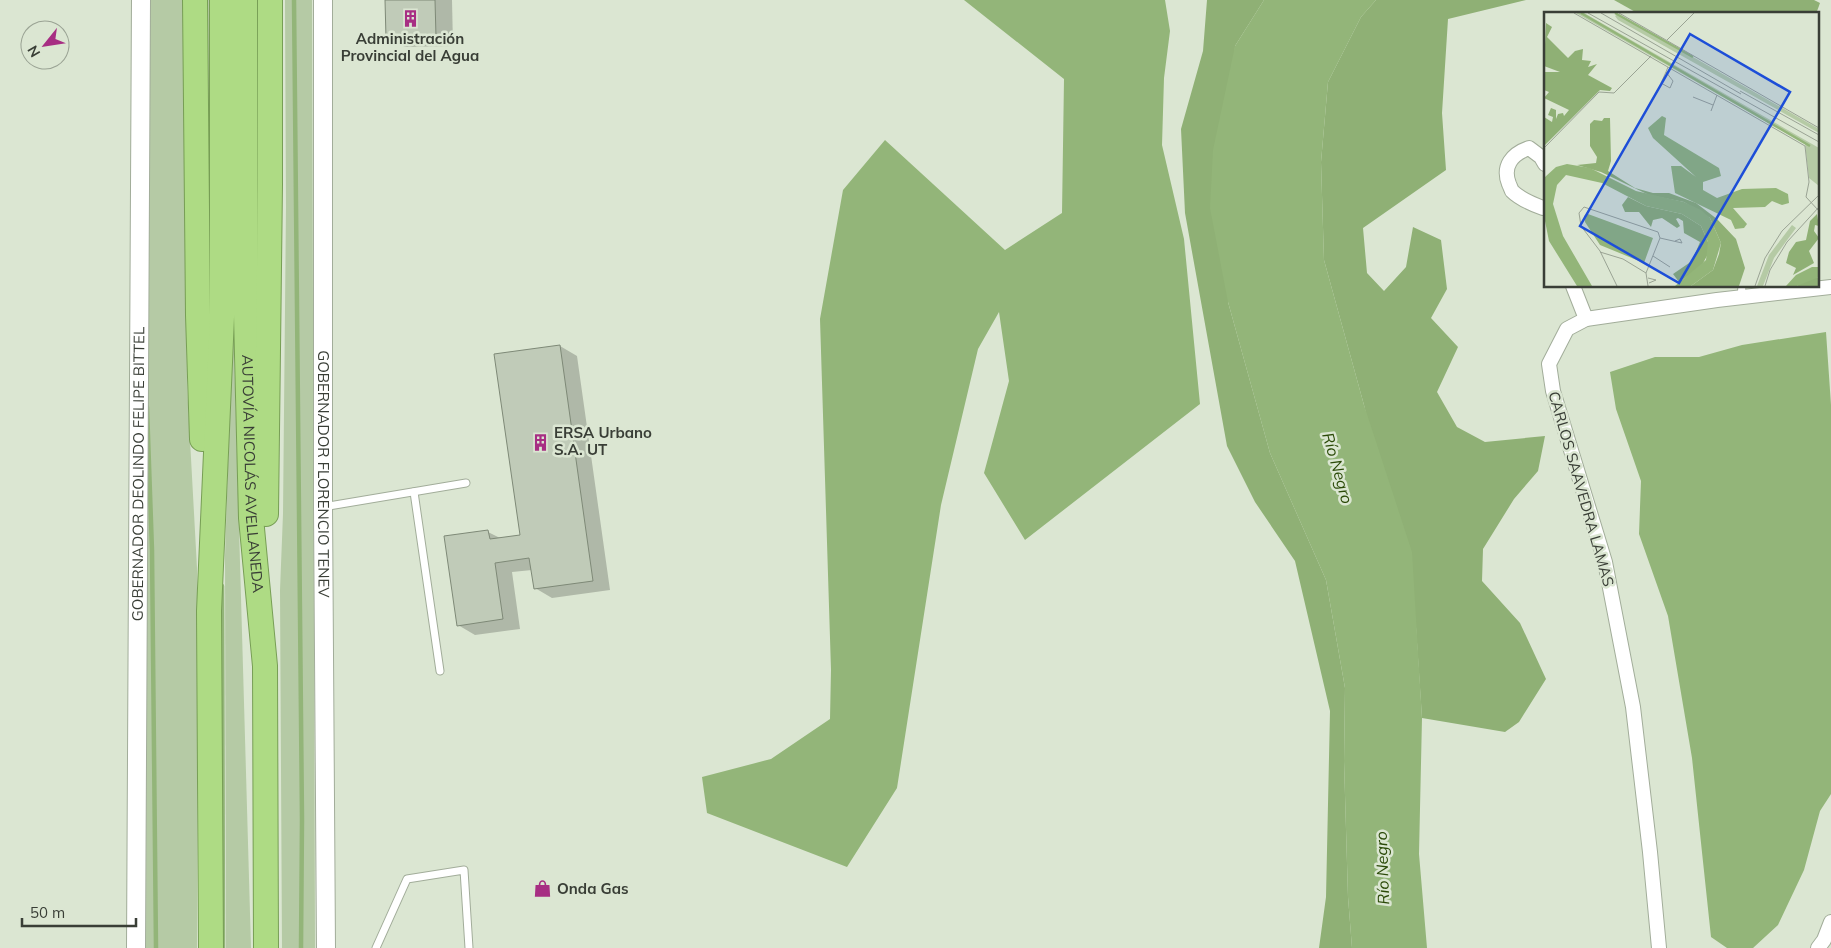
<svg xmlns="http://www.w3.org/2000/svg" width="1831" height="948" font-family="Mulish,sans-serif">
<rect width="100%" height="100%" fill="#dbe6d2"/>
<g fill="#b5caa5">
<polygon points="148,0 185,0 187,385 197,568 197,948 146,948"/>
<polygon points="202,0 209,0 209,166 208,259"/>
<polygon points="285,0 312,0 315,948 282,948 280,590 283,514 286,207"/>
<polygon points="233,317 251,948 226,948 225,556"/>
</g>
<g fill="#8fb075">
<polygon points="1207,0 1264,0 1235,46 1228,302 1270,453 1326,580 1345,688 1344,761 1348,897 1352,948 1319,948 1326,897 1330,711 1295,561 1255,502 1227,446 1185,213 1181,129 1203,51"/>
<polygon points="1376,0 1526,0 1448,19 1442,113 1446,170 1363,228 1367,273 1384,291 1406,267 1413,227 1441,240 1447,289 1431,318 1458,347 1437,392 1457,427 1485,442 1545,436 1538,471 1514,499 1483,549 1482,581 1520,623 1546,679 1519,722 1505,732 1422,718 1416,627 1364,405 1324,260 1321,162 1328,82 1361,17"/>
<polygon points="1614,0 1814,0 1820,3 1816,14 1639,14"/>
</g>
<g fill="#93b579">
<polygon points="964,0 1165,0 1170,31 1164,78 1162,145 1184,239 1200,404 1025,540 984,473 1009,381 999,312 978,349 941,505 897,788 847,867 707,813 702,777 771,759 830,719 831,670 820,319 843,190 885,140 1005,250 1062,213 1064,79"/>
<polygon points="1264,0 1376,0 1361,17 1328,82 1321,162 1324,260 1364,405 1412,552 1422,718 1419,854 1427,948 1352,948 1348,897 1344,761 1345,688 1326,580 1270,453 1228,302 1210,208 1213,150 1235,46"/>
<polygon points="1826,332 1831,405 1831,794 1820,811 1804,870 1778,925 1753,948 1727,948 1711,937 1692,758 1668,616 1639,534 1641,481 1616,409 1610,372 1655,357 1699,357 1742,345"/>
</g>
<g fill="#0003">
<polygon points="386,0 452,0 453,46 405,47 387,37"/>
<polygon points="560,346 577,356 610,590 552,598 535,588 532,570 512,572 520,629 475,635 458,625 488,532 500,538 521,536"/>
</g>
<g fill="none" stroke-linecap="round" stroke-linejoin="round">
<g stroke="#93b579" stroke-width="4.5">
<polyline points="294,0 302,819 301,948"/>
<polyline points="147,407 152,550 156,948"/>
<polyline points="222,586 223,948"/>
</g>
</g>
<g fill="#c0cbb8" stroke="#7e8977">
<polygon points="385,0 435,0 436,37 386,38"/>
<polygon points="560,345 593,581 534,589 529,558 495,563 503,619 457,626 444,536 488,530 490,539 520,535 494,354"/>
</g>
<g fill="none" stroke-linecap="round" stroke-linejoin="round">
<defs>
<g id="service">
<polyline points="1741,297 1742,286"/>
<polyline points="414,492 440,671"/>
<polyline points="323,507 466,483"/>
<polyline points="376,948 407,879 464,870 469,948"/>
</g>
<g id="minor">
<path d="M1543 208C1532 204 1520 199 1512 191 1511 189 1510 186 1509 184 1502 166 1512 154 1529 148L1541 157 1545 164"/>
<polyline points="1573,286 1586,319"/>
<polyline points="1659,948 1650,852 1633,707 1605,562 1553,391 1549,364 1567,329 1586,319 1717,300 1831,287"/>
<polyline points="1818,948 1824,940 1831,922"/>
</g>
<g id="tertiary">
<path id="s1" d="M323 0V507L326 948"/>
<path id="s2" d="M136 948 141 0"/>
</g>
<g id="trunk">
<polyline points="195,0 198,315 202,439"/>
<path id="s3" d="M245 0 246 315 251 518 265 666 266 948"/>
<polyline points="266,514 270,184 270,0"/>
<polyline points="211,948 209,611 222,317 222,0"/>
</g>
</defs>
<use href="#service" stroke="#a2ad9a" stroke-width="9"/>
<use href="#minor" stroke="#a2ad9a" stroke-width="16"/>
<use href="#tertiary" stroke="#a2ad9a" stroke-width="20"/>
<use href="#trunk" stroke="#779e55" stroke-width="26"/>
<use href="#service" stroke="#fff" stroke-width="7"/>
<use href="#minor" stroke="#fff" stroke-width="14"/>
<use href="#tertiary" stroke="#fff" stroke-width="18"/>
<use href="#trunk" stroke="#aedb84" stroke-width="24"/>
</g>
<defs>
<symbol id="building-bare" viewBox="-9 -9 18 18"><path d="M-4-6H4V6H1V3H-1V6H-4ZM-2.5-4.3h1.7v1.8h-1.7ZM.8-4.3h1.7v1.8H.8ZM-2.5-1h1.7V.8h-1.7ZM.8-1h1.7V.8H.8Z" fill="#a72e83" stroke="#dbe6d2" stroke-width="2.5" paint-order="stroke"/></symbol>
<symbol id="shop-bare" viewBox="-9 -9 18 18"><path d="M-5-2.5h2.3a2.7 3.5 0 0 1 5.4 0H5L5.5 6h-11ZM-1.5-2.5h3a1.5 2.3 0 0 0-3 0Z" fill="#a72e83" stroke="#dbe6d2" stroke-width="2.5" paint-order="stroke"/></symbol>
</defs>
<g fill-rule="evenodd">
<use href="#building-bare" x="398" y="6" width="25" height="25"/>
<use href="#building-bare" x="528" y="430" width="25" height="25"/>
<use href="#shop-bare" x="530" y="876" width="25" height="25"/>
</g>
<g text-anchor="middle" stroke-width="5" stroke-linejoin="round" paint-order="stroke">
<g font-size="15" font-weight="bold" fill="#393e36" stroke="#dbe6d2" text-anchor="start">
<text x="410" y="44" text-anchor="middle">Administración<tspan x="410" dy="17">Provincial del Agua</tspan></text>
<text x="554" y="438">ERSA Urbano<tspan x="554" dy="17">S.A. UT</tspan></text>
<text x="557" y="894">Onda Gas</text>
</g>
<g font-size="15" fill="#393e36" stroke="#dbe6d2">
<text dy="5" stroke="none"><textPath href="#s2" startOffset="474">GOBERNADOR DEOLINDO FELIPE BITTEL</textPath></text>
<text dy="5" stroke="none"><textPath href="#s3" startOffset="474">AUTOVÍA NICOLÁS AVELLANEDA</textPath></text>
<text dy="5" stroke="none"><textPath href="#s1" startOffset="474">GOBERNADOR FLORENCIO TENEV</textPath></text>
<text transform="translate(1581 489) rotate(74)" y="5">CARLOS SAAVEDRA LAMAS</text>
</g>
<g font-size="16" font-style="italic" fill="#2b4a08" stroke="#dbe6d2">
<text transform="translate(1338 468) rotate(74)" y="6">Río Negro</text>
<text transform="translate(1382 868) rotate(-92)" y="6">Río Negro</text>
</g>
</g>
<g transform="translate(1544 12)">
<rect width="275" height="275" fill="#dbe6d2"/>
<path d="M32 1H40L275 136V174L265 166 261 132ZM74 2 275 117V121L74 8 71 4ZM248 213 252 216 230 246 219 274H213L225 243Z" fill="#b5caa5"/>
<path d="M2 11 8 15 3 25 24 46 31 39 39 37 38 48 47 49 44 55 53 52 44 63 68 76 66 79 56 78 0 134V105L8 110 9 105 4 103 7 96 12 98V107L14 102 19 101 20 104 25 98 0 86 5 80 0 78V60H16L0 54ZM60 106H66L67 149 64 159 91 176 109 181H125L152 191 173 207 192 227 201 256 195 274H147L169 258 175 242 177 231 166 206 140 190 105 183 57 160 33 153 52 151 53 145 46 134V112L50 108 58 109ZM84 185 102 194 138 202 157 214 164 230 165 240 157 255 135 270 129 262 148 249 156 230 140 221 139 209 134 206 132 207 136 214 133 216 118 206 109 208 107 215 95 200H81L78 193ZM273 202 275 214 271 213 270 219 275 226 265 239 270 251 249 263 252 256 242 251 245 240 252 230 262 228 266 209ZM275 265V274H253L261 268Z" fill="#8fb075"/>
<path d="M118 104 122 106 120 123 175 156 177 164 159 170V178L173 186 198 177 232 176 244 182 245 191 238 193 228 189 221 195 189 196 203 212 200 216 191 217 187 208 131 181 127 154H137L152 165 109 126 104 116ZM23 152 46 156 92 179 140 190 157 198 166 206 177 231 169 258 147 274H131L162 248 164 230 157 214 138 202 102 194 58 171 22 163 13 173 9 192 19 224 48 274H33L5 229 0 204 1 165 12 155ZM44 202 109 226 100 251 56 233 41 210 40 204ZM268 255H275V265L253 274H242L252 263Z" fill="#93b579"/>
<path fill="none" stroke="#93b579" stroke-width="2.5" d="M37 1 266 134M71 1 149 45"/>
<path fill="none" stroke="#9aa394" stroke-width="1" d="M30 1 261 134 265 170 262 185 275 199M44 1 275 130M57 1 197 82M75 1 275 116M123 28 150 1M122 60 117 71 126 76 129 69 122 60 124 55M196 79 275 123M149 85 169 93M167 99 173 83M0 136 55 80 70 81 107 44M116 226 138 231 136 227 131 229M56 240 79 247 102 261M109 244 126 255M104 266 112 268 105 271M73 274 56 239 37 214 35 201 40 195 114 220 116 226 102 261 104 274M211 274 221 246 238 219 275 183M221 274 226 258 243 230 275 195"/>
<path fill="#1d4ed8" fill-opacity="0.15" stroke="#1d4ed8" stroke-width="2.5" d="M146 22 246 80 135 271 36 214Z"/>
<rect width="275" height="275" fill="none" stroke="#393e36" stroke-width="2.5"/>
</g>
<g transform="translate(45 45) rotate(240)"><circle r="24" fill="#dbe6d2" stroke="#9aa394"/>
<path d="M0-4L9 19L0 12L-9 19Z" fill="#a72e83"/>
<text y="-8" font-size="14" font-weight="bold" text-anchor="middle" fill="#393e36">N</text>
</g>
<path d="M22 918v8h114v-8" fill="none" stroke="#393e36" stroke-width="2.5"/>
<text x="30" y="918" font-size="15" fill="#393e36" stroke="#dbe6d2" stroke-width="4" paint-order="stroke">50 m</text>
</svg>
